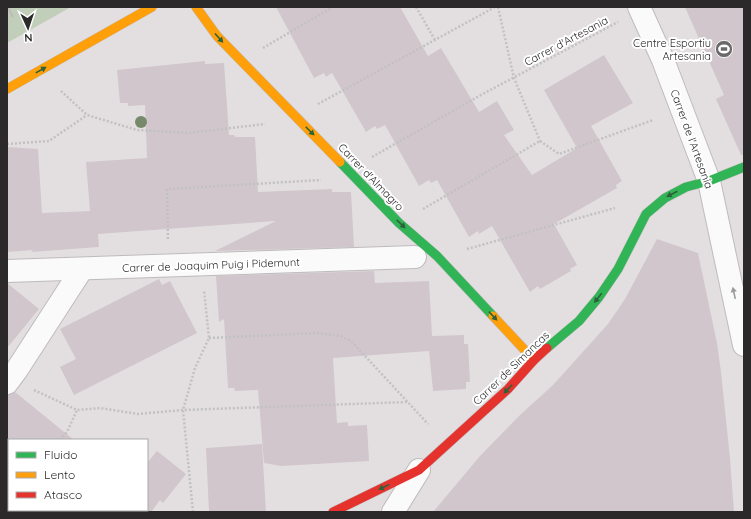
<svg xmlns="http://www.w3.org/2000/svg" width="751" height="519" font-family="Quicksand,sans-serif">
<rect width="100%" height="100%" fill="#e3dfe1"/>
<polygon fill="#c0ceba" points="7,7 71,7 7,43"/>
<g fill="#d1c6cc">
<polygon points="276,7 400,7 428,56 441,48 479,112 497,101 514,130 504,135 532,175 577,148 544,90 604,55 633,103 591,126 622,181 616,185 617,188 554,224 577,265 570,269 571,271 540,289 538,286 530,292 492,226 479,234 478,231 469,237 437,180 431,183 429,180 419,186 385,125 377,129 375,126 366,132 332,73 326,77 324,73 314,78"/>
<polygon points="685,7 744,7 744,155 741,155 716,99 724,95"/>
<polygon points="205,61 205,64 224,63 229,135 234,135 235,137 255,137 258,192 332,189 332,192 351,192 354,247 215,251 276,221 98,234 99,247 31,252 33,250 7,252 7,147 38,149 42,213 90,211 86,162 147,158 145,105 128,106 128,103 120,103 117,70"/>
<polygon points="657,239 698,253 717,343 721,372 730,458 734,512 433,512 480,456 520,415 553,385 608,324 625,299"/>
<polygon points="374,271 375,283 429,281 432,336 464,335 464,344 468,344 470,382 466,382 466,389 433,391 429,351 333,358 337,423 348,422 348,426 367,425 369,461 281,466 264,463 258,390 235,391 234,388 228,388 224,319 219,322 216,276"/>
<polygon points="159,279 162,285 170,281 197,333 74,395 60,367 76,359 60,329"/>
<polygon points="7,283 39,309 7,348"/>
<polygon points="15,392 74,440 7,440 7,395"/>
<polygon points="262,444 266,512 209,512 206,448"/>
<polygon points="157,451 186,474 163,503 160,500 151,512 147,512 147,463"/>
</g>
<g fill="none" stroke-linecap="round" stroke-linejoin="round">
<polyline stroke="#bebbbc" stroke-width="22" stroke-dasharray="22 11" stroke-linecap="butt" points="7,8 9,7"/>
<defs>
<g id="street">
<polyline points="639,7 663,60 709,181 744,345"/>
<polyline points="7,271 415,257"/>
<polyline points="7,383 16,371 82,269"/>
<polyline points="393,512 419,470"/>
</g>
<g id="fast">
<polyline points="340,162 399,223 437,256 493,316"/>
<polyline points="547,348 579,321 599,297 618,269 646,214 665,198 686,187 709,181 744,167"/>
</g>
<g id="slow">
<polyline points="196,7 217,36 340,162"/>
<polyline points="7,89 152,7"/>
<polyline points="493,316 534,360"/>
</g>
<polyline id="jam" points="333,512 419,470 508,389 534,360 547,348"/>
</defs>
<use href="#street" stroke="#bebbbd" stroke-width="24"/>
<use href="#fast" stroke="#bebbbd" stroke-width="10"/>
<use href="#slow" stroke="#bebbbd" stroke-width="10"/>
<use href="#jam" stroke="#bebbbd" stroke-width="10"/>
<g stroke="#c2c1c1" stroke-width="2.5" stroke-dasharray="2 2" stroke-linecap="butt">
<polyline points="416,7 435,40"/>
<polyline points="498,7 514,78 540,141"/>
<polyline points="263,48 333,7"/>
<polyline points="61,91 87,115 137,130 189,133 265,124"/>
<polyline points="318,104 495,7"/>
<polyline points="540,141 559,154 653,120"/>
<polyline points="7,144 49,141 87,115"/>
<polyline points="372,157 479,96 618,22"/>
<polyline points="423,209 540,141"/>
<polyline points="168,239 167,189 321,180"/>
<polyline points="467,249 615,208"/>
<polyline points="209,338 316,333 341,336 352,342 428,424"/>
<polyline points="34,390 77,410 100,408 138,414 183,410 408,402"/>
<polyline points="60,440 67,432 77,410"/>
<polyline points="7,508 9,505"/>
<polyline points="193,512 183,410 195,368 209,338 204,290"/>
</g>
<use href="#street" stroke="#fbfafa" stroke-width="22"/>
<use href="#fast" stroke="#30b455" stroke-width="9"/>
<use href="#slow" stroke="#ff9f0a" stroke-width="9"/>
<use href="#jam" stroke="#e5322d" stroke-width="9"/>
</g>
<circle fill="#768a6b" cx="141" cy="122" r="6"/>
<defs><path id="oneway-solid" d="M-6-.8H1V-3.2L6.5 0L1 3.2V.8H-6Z"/></defs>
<g fill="#2d613b">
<use href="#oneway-solid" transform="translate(219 38) rotate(48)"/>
<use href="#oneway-solid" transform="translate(41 70) rotate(-29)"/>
<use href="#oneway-solid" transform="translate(310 131) rotate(45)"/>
<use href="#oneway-solid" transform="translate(672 194) rotate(153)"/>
<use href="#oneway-solid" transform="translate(401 224) rotate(43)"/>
<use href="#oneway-solid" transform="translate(598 298) rotate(128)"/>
<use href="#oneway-solid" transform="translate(493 316) rotate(47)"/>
<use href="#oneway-solid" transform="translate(508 389) rotate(134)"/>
<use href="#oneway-solid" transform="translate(384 487) rotate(154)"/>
</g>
<use fill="#9d9c9c" href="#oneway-solid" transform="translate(734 293) rotate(-102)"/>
<defs>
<symbol id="stadium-disc" viewBox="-11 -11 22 22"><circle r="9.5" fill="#6b696a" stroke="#fff"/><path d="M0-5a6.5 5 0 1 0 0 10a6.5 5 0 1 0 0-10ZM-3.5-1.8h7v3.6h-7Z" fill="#fff"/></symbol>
</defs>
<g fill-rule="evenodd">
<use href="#stadium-disc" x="714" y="39" width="20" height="20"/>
</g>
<g text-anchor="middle" stroke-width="4" stroke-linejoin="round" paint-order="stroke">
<g font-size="11" fill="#2b292a" stroke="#fff">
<text transform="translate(566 41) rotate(-28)" y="4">Carrer d'Artesania</text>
<text transform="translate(692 139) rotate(70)" y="4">Carrer de l'Artesania</text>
<text transform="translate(371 177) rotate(46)" y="4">Carrer d'Almagro</text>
<text transform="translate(211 265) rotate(-2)" y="4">Carrer de Joaquim Puig i Pidemunt</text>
<text transform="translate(511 368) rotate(-44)" y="4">Carrer de Simancas</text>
</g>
<g font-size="11" fill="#2b292a" stroke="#fff" text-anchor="end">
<text x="711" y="47">Centre Esportiu<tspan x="711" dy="13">Artesania</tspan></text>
</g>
</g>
<rect width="751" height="519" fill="none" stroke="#2b292a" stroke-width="16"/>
<rect x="8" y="439" width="140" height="72" fill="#ffffff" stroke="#aaa9aa"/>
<rect x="16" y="452" width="20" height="6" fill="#30b455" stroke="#aaa9aa"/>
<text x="44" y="459" font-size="12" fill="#2b292a">Fluido</text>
<rect x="16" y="472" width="20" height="6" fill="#ff9f0a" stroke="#aaa9aa"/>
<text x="44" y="479" font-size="12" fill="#2b292a">Lento</text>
<rect x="16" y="492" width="20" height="6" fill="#e5322d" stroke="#aaa9aa"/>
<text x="44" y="499" font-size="12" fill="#2b292a">Atasco</text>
<g transform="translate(28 28) rotate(177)" stroke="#ffffff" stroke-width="3" paint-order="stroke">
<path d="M0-3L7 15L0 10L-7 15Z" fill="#2b292a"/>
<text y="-6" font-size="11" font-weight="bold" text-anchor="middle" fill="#2b292a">N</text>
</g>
</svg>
